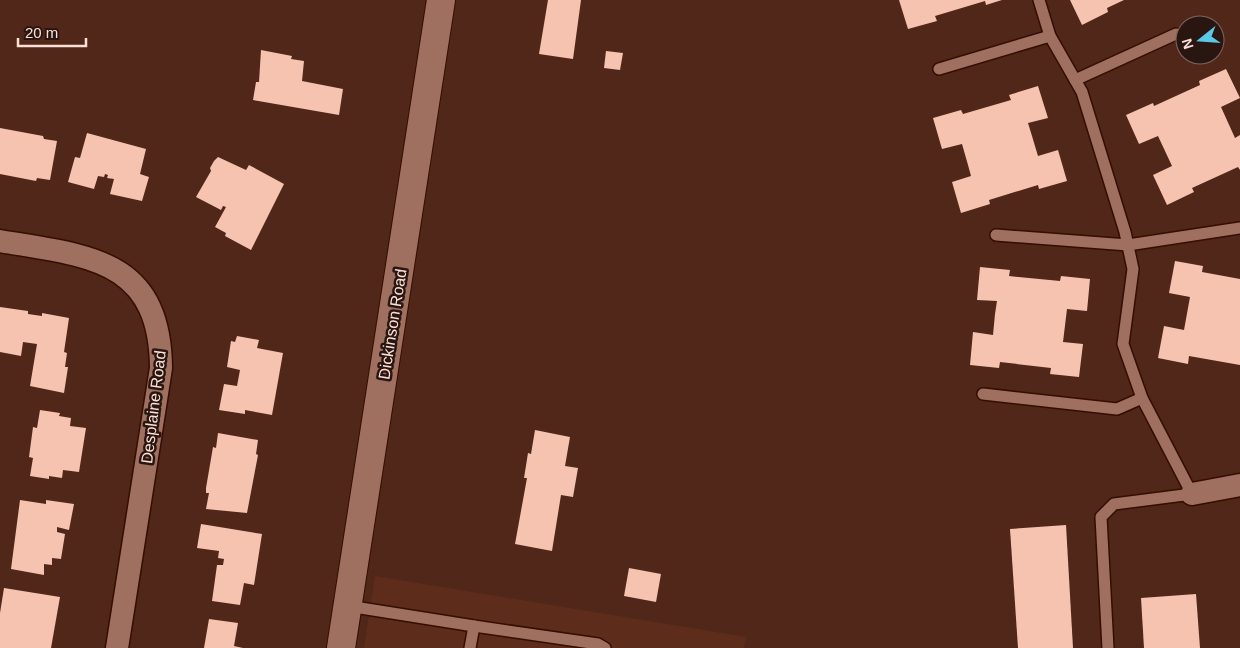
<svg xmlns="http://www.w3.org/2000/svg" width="1240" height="648" font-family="Arial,sans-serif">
<rect width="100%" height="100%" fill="#502719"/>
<polygon fill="#5d2c1b" points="375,576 746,637 744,648 364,648"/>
<g fill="#f6c3b1">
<polygon points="548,0 581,0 573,59 539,54"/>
<polygon points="899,0 1002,0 986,5 985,1 935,16 937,21 908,29"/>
<polygon points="1070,0 1124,0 1107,8 1108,12 1082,25"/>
<polygon points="261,50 292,56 291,59 304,61 302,81 343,89 339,115 253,100 256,82 259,82"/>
<polygon points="606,51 623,53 620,70 604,68"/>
<polygon points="1226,69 1240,98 1221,107 1235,138 1240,135 1240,170 1238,167 1192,188 1194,192 1167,205 1153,175 1172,166 1158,136 1139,144 1126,115 1153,103 1154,106 1200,85 1199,81"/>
<polygon points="1038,86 1048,118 1028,123 1032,136 1038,156 1058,150 1067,181 1039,189 1038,185 989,200 990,204 961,213 952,182 971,176 968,165 962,144 942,149 933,118 961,110 963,114 1011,100 1009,95"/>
<polygon points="0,128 43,136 44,139 57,141 50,180 37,178 36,181 0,174"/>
<polygon points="87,133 146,149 140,174 149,177 142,201 110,194 114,179 107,178 108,175 105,174 104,177 98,176 94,189 68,182 75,157 80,158"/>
<polygon points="218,157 246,170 249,165 284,184 251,250 225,236 226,233 215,227 226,207 223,206 221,210 196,197 211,171 210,168 214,161"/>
<polygon points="1175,261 1203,266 1202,272 1240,279 1240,365 1189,356 1188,364 1158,358 1164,326 1184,330 1190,297 1169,293"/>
<polygon points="980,267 1010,270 1009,276 1060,281 1061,276 1090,279 1087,311 1067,309 1063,342 1083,344 1079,377 1050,374 1051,368 1000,362 999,368 970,365 973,332 993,335 995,314 997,301 977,300"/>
<polygon points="0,307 28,311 28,314 42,316 42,313 69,318 64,352 67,353 65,367 68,367 64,393 30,386 37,344 23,342 21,356 0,352"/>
<polygon points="237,336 259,340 257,348 283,353 272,415 245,410 245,414 219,410 224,384 237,386 240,370 227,367 231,341 235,342"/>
<polygon points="40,410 60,413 59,416 71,418 70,426 86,428 79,472 63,470 62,478 49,476 49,479 30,476 33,458 29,457 33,427 37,428"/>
<polygon points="535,430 570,437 565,466 578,468 573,497 561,495 552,551 515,544 527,478 524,478 528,453 531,454"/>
<polygon points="218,433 258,440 256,454 258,455 247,513 206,509 209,493 206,493 206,488 213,447 216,448"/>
<polygon points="20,500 46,504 46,500 74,504 69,530 57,527 57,532 65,534 61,559 52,558 52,565 44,564 44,575 11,569"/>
<polygon points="201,524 262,534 254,585 244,583 240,605 212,601 217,565 223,565 224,559 218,558 219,551 197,548"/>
<polygon points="1066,525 1073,648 1018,648 1010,529"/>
<polygon points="629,568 661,574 656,602 624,596"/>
<polygon points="4,588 60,597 51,648 0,648 0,613"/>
<polygon points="1196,594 1200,648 1144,648 1141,598"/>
<polygon points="209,619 238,623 234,646 243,648 204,648"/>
</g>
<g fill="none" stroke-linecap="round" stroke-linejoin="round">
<defs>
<g id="service">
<polyline points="1039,0 1050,36 1082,92 1125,232 1133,269 1123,344 1142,398 1192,494 1114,504 1101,517 1108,648"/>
<polyline points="939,69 1050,36"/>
<polyline points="1075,80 1176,34"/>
<polyline points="996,235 1128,245 1240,228"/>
<polyline points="983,394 1117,409 1142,398"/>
<polyline points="348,606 474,626 470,648"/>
<polyline points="474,626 598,644 605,648"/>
</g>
<g id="minor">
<path d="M0 241C88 256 160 258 161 368L117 648"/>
<polyline points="1192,494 1240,485"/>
</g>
<polyline id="tertiary" points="341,648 441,0"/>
</defs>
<use href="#service" stroke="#340e02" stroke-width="14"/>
<use href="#minor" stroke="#340e02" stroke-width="25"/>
<use href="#tertiary" stroke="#340e02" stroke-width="30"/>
<use href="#service" stroke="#9f6f5f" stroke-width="11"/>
<use href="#minor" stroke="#9f6f5f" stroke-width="22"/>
<use href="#tertiary" stroke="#9f6f5f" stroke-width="28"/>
</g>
<g text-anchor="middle" stroke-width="5" stroke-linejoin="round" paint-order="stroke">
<g font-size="16" fill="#fce0d7" stroke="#291610">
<text transform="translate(392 324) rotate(-81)" y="6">Dickinson Road</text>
<text transform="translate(153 407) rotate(-83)" y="6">Desplaine Road</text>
</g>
</g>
<g transform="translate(1200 40) rotate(253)"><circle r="24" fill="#291610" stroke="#7d6760"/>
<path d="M0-4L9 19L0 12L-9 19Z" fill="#5bc8e7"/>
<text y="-8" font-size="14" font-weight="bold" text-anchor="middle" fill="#fce0d7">N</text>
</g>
<path d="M18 38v8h68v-8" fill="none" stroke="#fce0d7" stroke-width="2.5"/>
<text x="25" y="38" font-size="15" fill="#fce0d7" stroke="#291610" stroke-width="4" paint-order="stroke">20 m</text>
</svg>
